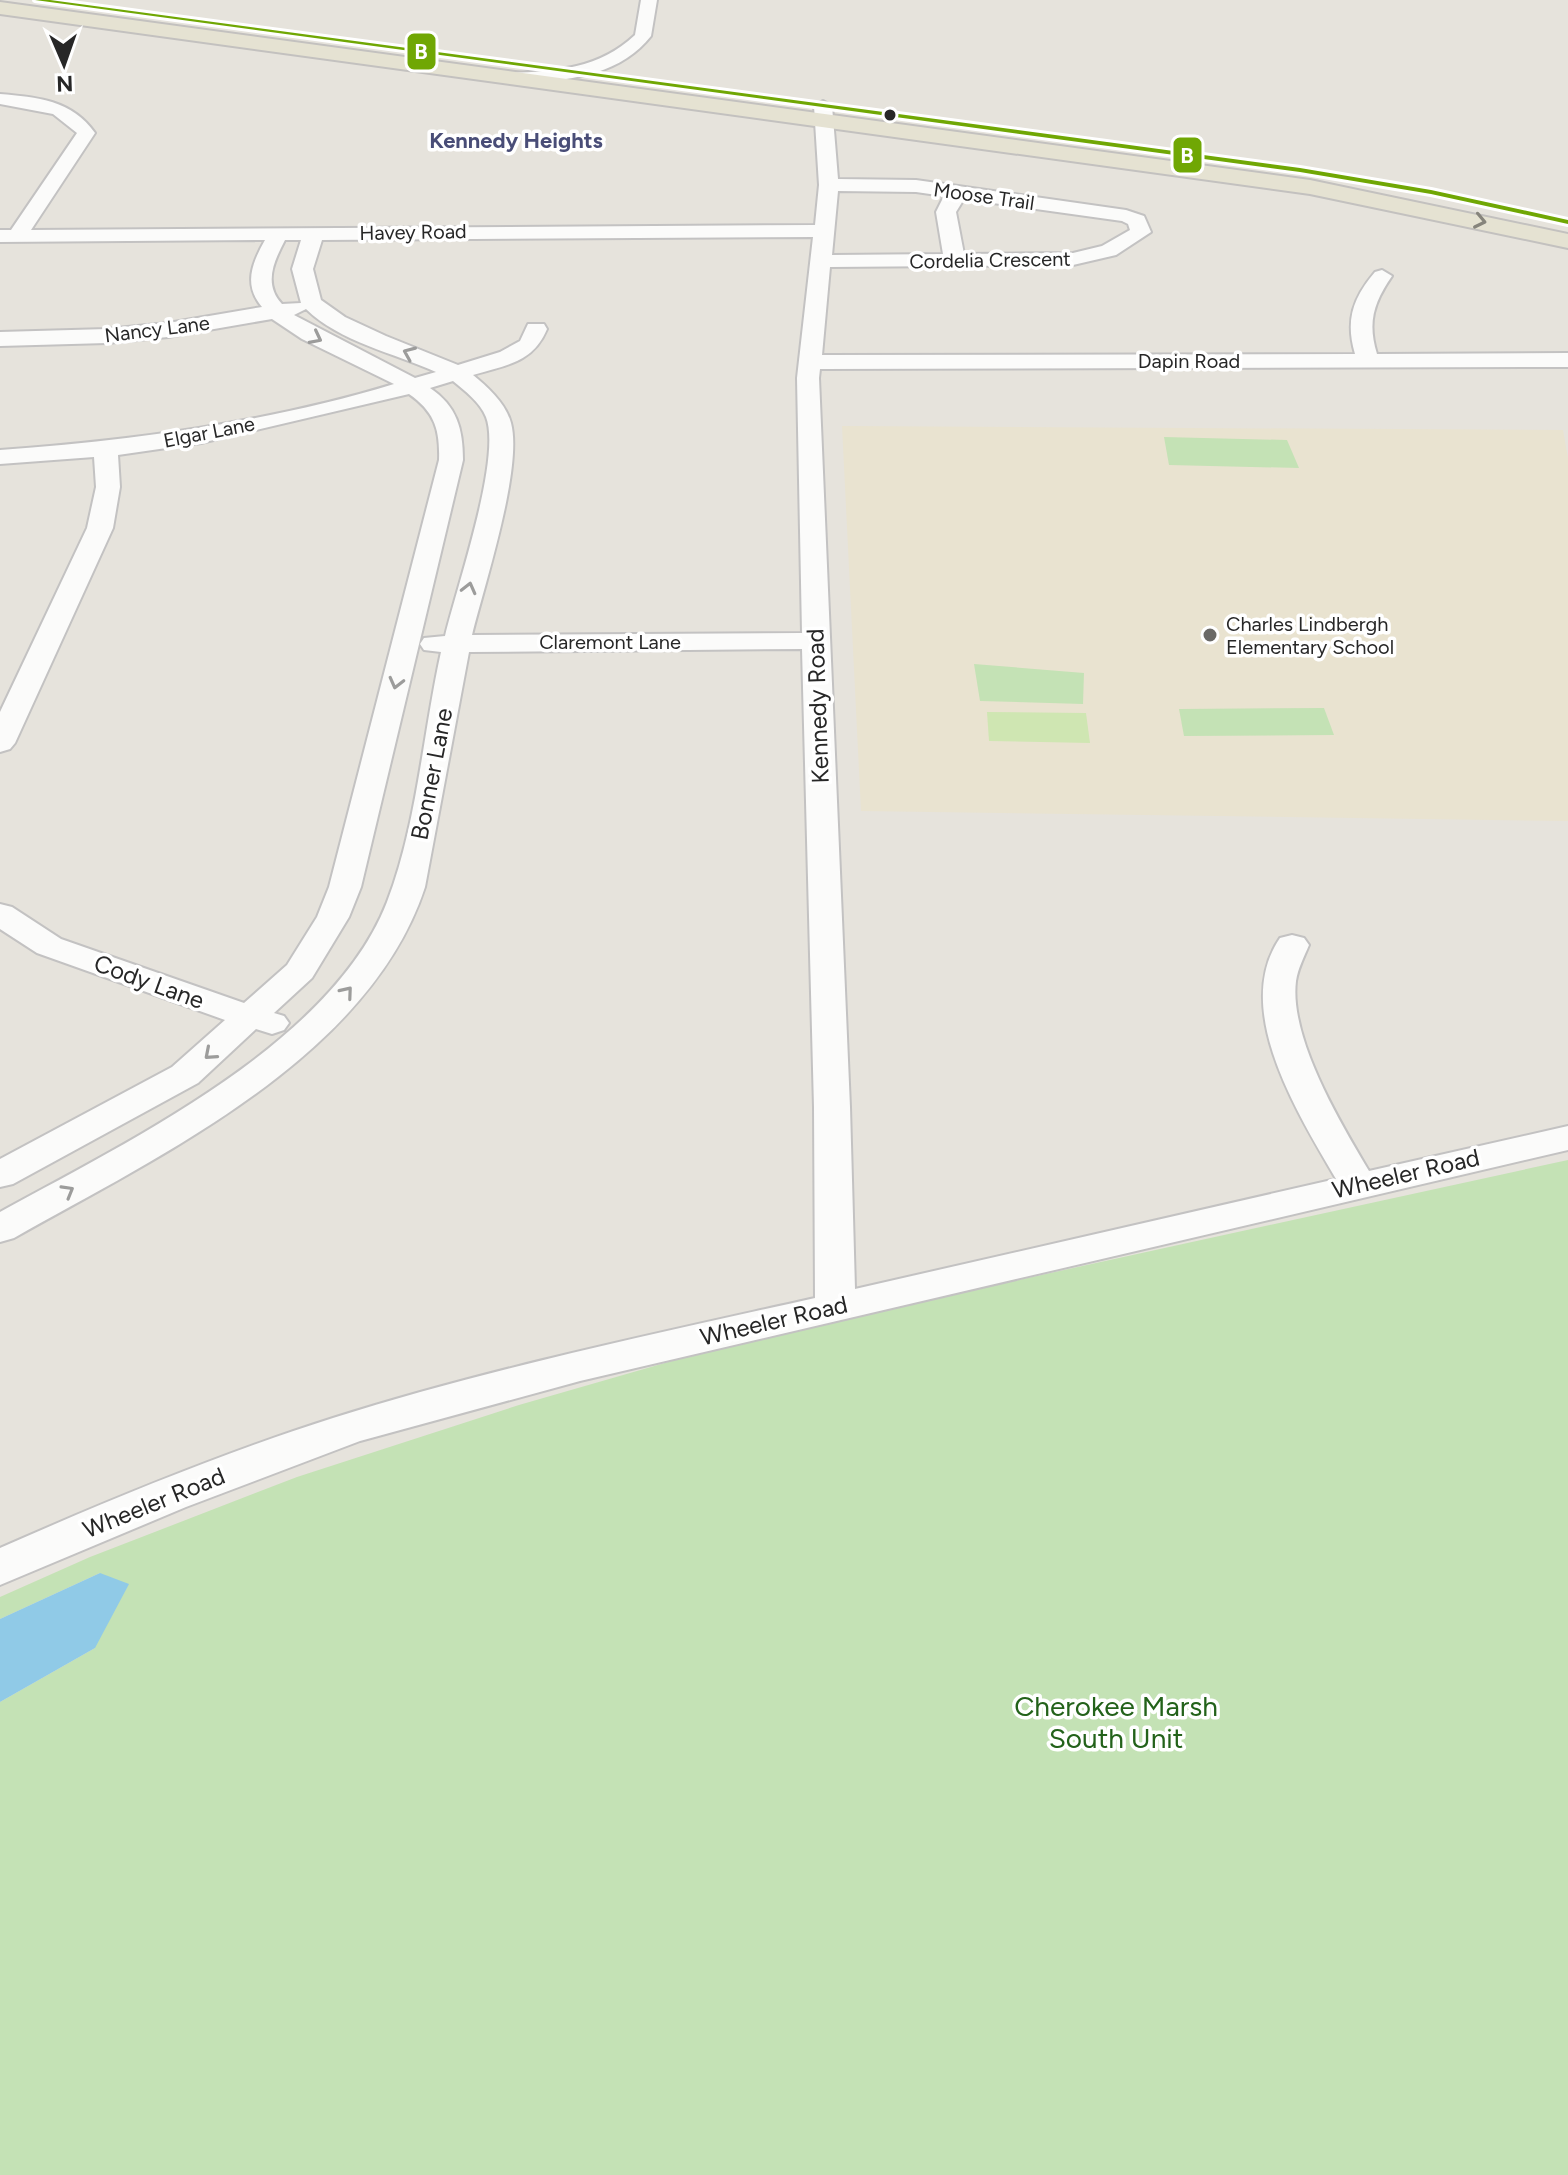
<svg xmlns="http://www.w3.org/2000/svg" width="1568" height="2175" font-family="Figtree,sans-serif">
<rect width="100%" height="100%" fill="#e6e3dc"/>
<polygon fill="#e9e3d0" points="842,426 1563,430 1568,458 1568,821 861,811"/>
<g fill="#c4e2b5">
<polygon points="1164,437 1287,440 1299,468 1169,465"/>
<polygon points="974,664 1084,673 1083,704 980,701"/>
<polygon points="1324,708 1334,735 1184,736 1179,709"/>
<polygon points="1568,1160 1568,2175 0,2175 0,1702 95,1648 100,1573 0,1619 0,1597 90,1557 297,1477 519,1405 748,1339"/>
</g>
<polygon fill="#cfe6b2" points="987,712 1086,713 1090,743 989,741"/>
<polygon fill="#90cae7" points="100,1573 129,1584 95,1648 0,1702 0,1619"/>
<g fill="none" stroke-linecap="round" stroke-linejoin="round">
<defs>
<g id="minor">
<path d="M641 0H657L651 36C622 73 575 80 531 82 520 83 509 85 501 78L510 73C557 71 599 69 635 35Z"/>
<path d="M0 94C37 97 72 100 95 133L31 230 815 225 819 185 814 106 823 101 832 106 838 179 916 180 1126 210 1144 216 1151 232 1116 255 1073 265 830 267 822 355 1355 354C1345 320 1353 298 1375 272L1382 270 1392 276C1374 302 1367 322 1377 354L1568 353V367L820 369 819 378 850 1107 855 1289 1336 1179C1299 1115 1231 1009 1280 938L1292 935 1304 938 1309 945C1304 957 1298 968 1296 981 1289 1038 1341 1124 1369 1171L1568 1126V1150L580 1381 360 1441 186 1507 0 1585V1548C109 1500 220 1454 333 1418 491 1368 654 1334 815 1298L814 1107 802 649 469 652 425 887C369 1058 159 1156 14 1238L0 1242V1212C127 1142 332 1044 387 902 417 825 423 733 441 652L424 650 420 644 424 638 445 636C456 589 502 458 486 417 480 402 465 391 453 381L430 388C457 406 463 429 463 460L361 887 349 917 312 978 274 1013 284 1016 289 1023 284 1030 272 1034 256 1029 198 1083 13 1184 0 1187V1159L172 1067 225 1020 37 953 0 929V904L12 907 61 939 244 1003 287 965 317 917 329 887 439 460C440 430 435 412 409 394L201 443 118 455 120 487 113 528 15 743 10 749 0 752V712L87 528 96 487 94 457 0 464V450C133 440 266 423 394 384L302 339 272 319 168 337 107 343 0 346V332L107 329 168 323 262 307C243 285 252 263 265 240L0 242V230H11L77 133 53 114 0 104ZM838 191 916 192 944 196 936 212 943 254 832 255ZM964 199 1122 221 1128 224 1130 230 1102 246 1073 253 964 254 956 212ZM813 237 797 378 802 633 472 635C484 586 523 468 511 423 506 404 488 387 473 375 506 365 533 363 547 329L544 324H528L520 341 500 352 458 365 386 336 345 317 321 300 313 269 322 240ZM285 240H301L292 269 301 303 282 304C263 284 274 261 285 240ZM306 309C340 342 394 353 436 372L415 378 294 315Z"/>
</g>
<polygon id="major" points="0,2 1310,180 1568,234 1568,248 1310,194 0,14"/>
</defs>
<use href="#minor" stroke="#c3c2c2" stroke-width="4"/>
<use href="#major" stroke="#c3c1bf" stroke-width="4"/>
<use href="#minor" fill="#fbfbfa" fill-rule="evenodd"/>
<use href="#major" fill="#e5e2d2" fill-rule="evenodd"/>
<defs>
<polygon id="bus-1" points="35,0 50,0 1300,168 1431,190 1568,220 1568,224 1431,194 1300,172"/>
</defs>
<use href="#bus-1" stroke="#fff" stroke-width="6"/>
<use href="#bus-1" fill="#70a704" fill-rule="evenodd"/>
</g>
<defs><path id="oneway-chevron" d="M-2-3.5L2.5 0L-2 3.5" fill="none" stroke-width="1.6" stroke-linecap="round" stroke-linejoin="round" transform="scale(2)"/></defs>
<use stroke="#86847c" href="#oneway-chevron" transform="translate(1480 221) rotate(12)"/>
<g stroke="#9c9c9b">
<use href="#oneway-chevron" transform="translate(316 338) rotate(27)"/>
<use href="#oneway-chevron" transform="translate(409 353) rotate(-157)"/>
<use href="#oneway-chevron" transform="translate(469 588) rotate(-76)"/>
<use href="#oneway-chevron" transform="translate(396 683) rotate(104)"/>
<use href="#oneway-chevron" transform="translate(347 992) rotate(-50)"/>
<use href="#oneway-chevron" transform="translate(210 1054) rotate(139)"/>
<use href="#oneway-chevron" transform="translate(68 1191) rotate(-30)"/>
</g>
<circle fill="#272727" stroke="#fff" stroke-width="3" cx="890" cy="115" r="7"/>
<circle fill="#6a6966" stroke="#fff" stroke-width="3" cx="1210" cy="635" r="8"/>
<g text-anchor="middle" stroke-width="7" stroke-linejoin="round" paint-order="stroke">
<g font-size="20" fill="#272727" stroke="#fff">
<text transform="translate(984 196) rotate(8)" y="7">Moose Trail</text>
<text transform="translate(413 232) rotate(-1)" y="7">Havey Road</text>
<text transform="translate(990 260) rotate(-1)" y="7">Cordelia Crescent</text>
<text transform="translate(157 329) rotate(-7)" y="7">Nancy Lane</text>
<text x="1189" y="368">Dapin Road</text>
<text transform="translate(209 432) rotate(-11)" y="7">Elgar Lane</text>
<text x="610" y="649">Claremont Lane</text>
</g>
<g font-size="20" fill="#272727" stroke="#fff" text-anchor="start">
<text x="1226" y="631">Charles Lindbergh<tspan x="1226" dy="23">Elementary School</tspan></text>
</g>
<g font-size="22" font-weight="bold" fill="#494d77" stroke="#fff">
<text x="516" y="148">Kennedy Heights</text>
</g>
<g font-size="24" fill="#272727" stroke="#fff">
<text transform="translate(818 706) rotate(-92)" y="8">Kennedy Road</text>
<text transform="translate(432 774) rotate(-79)" y="8">Bonner Lane</text>
<text transform="translate(149 982) rotate(20)" y="8">Cody Lane</text>
<text transform="translate(1406 1174) rotate(-13)" y="8">Wheeler Road</text>
<text transform="translate(774 1321) rotate(-13)" y="8">Wheeler Road</text>
<text transform="translate(154 1503) rotate(-22)" y="8">Wheeler Road</text>
</g>
<g font-size="28" fill="#23621a" stroke="#fff">
<text x="1116" y="1716">Cherokee Marsh<tspan x="1116" dy="32">South Unit</tspan></text>
</g>
</g>
<g stroke="#fff" stroke-width="3">
<rect x="406" y="32" width="31" height="39" rx="8" fill="#70a704"/>
<rect x="1172" y="136" width="31" height="38" rx="8" fill="#70a704"/>
</g>
<g font-size="22" text-anchor="middle" font-weight="bold" fill="#fff">
<text x="421" y="59">B</text>
<text x="1187" y="163">B</text>
</g>
<g transform="translate(64 64) rotate(178)" stroke="#ffffff" stroke-width="6" paint-order="stroke">
<path d="M0-6L14 30L0 20L-14 30Z" fill="#272727"/>
<text y="-12" font-size="22" font-weight="bold" text-anchor="middle" fill="#272727">N</text>
</g>
</svg>
